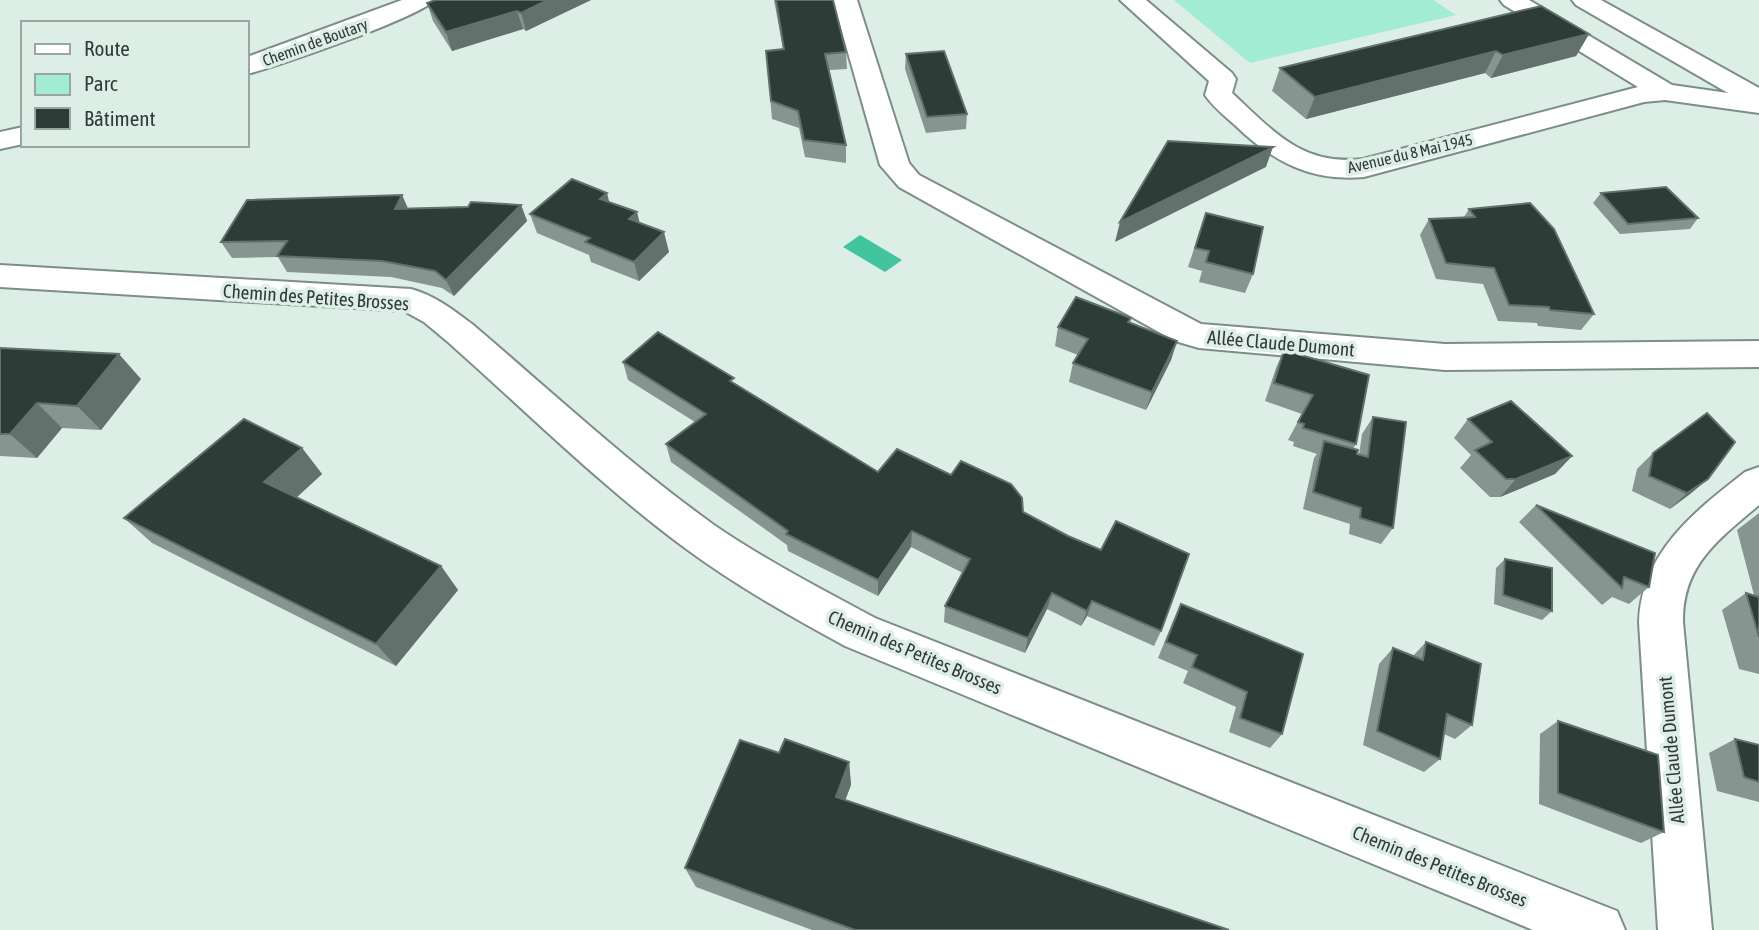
<svg xmlns="http://www.w3.org/2000/svg" width="1759" height="930" font-family="'Asap Condensed',sans-serif">
<rect width="100%" height="100%" fill="#ddeee7"/>
<polygon fill="#a1ecd2" points="1174,0 1433,0 1456,15 1250,63"/>
<polygon fill="#42c49f" points="860,235 902,260 885,272 843,247"/>
<g fill="none" stroke-linecap="round" stroke-linejoin="round">
<defs>
<g id="street">
<path d="M402 0H434C423 16 273 68 247 74V57Z"/>
<polygon points="833,0 857,0 909,163 919,175 1201,324 1445,344 1759,341 1759,367 1445,370 1199,348 1175,341 899,187 880,165"/>
<path d="M1120 0H1146L1232 73 1236 79 1232 93C1274 132 1302 166 1363 159L1638 87 1504 5 1500 0H1529L1672 85 1728 93 1576 5 1572 0H1601L1759 88V113L1665 100 1644 102 1364 177C1312 182 1273 162 1236 126 1225 116 1213 107 1205 95L1209 81Z"/>
<polygon points="23,127 23,144 0,149 0,132"/>
<path d="M0 265 411 289C434 295 453 310 472 324 552 392 629 464 714 525 765 560 821 589 875 618L1617 911 1625 930H1533L845 646C790 616 735 585 685 548 601 486 526 411 448 342L424 322 404 311 0 287Z"/>
<path d="M1759 467V505C1719 539 1682 565 1683 622L1712 930H1658L1639 622C1641 553 1695 511 1745 472Z"/>
</g>
</defs>
<use href="#street" stroke="#7d8d87" stroke-width="4"/>
<use href="#street" fill="#fff" fill-rule="evenodd"/>
</g>
<g fill="#86958f">
<polygon points="435,0 591,0 526,31 523,29 452,51 433,21 427,3"/>
<polygon points="774,0 833,0 846,52 847,69 829,70 846,145 846,163 805,157 799,128 772,119 766,51 783,49"/>
<polygon points="1589,34 1576,56 1491,78 1485,73 1306,119 1272,91 1280,68"/>
<polygon points="906,54 967,114 966,129 926,133 905,69"/>
<polygon points="1601,193 1698,218 1690,229 1620,234 1593,203"/>
<polygon points="402,195 408,208 521,205 527,221 454,296 442,288 391,277 287,272 278,257 232,258 221,242"/>
<polygon points="609,202 640,223 669,252 639,281 591,262 589,255 537,233 530,214"/>
<polygon points="1469,209 1594,314 1581,330 1538,326 1537,323 1498,321 1483,284 1436,279 1420,235 1429,219 1464,217"/>
<polygon points="1206,213 1253,274 1245,293 1199,282 1202,271 1188,267"/>
<polygon points="1131,318 1130,323 1177,341 1171,360 1146,410 1069,382 1073,363 1078,355 1055,346 1058,327"/>
<polygon points="0,348 141,379 101,430 62,428 37,458 0,456"/>
<polygon points="1284,350 1356,444 1353,449 1357,454 1359,455 1362,434 1373,417 1393,528 1381,544 1349,534 1350,524 1303,509 1314,458 1317,454 1293,446 1294,442 1288,440 1302,414 1265,401 1276,368"/>
<polygon points="623,362 735,383 878,472 1023,512 1161,631 1154,646 1087,616 1081,626 1047,609 1025,653 944,622 945,606 963,573 911,547 878,596 788,551 787,545 671,462 666,444 695,422 628,380"/>
<polygon points="1468,419 1572,456 1555,474 1500,497 1490,497 1460,468 1471,455 1454,438"/>
<polygon points="302,448 322,474 296,498 441,566 458,590 396,666 152,543 124,518"/>
<polygon points="1653,453 1708,479 1690,494 1670,509 1632,491 1637,469"/>
<polygon points="1536,505 1649,587 1629,604 1612,597 1602,605 1519,522"/>
<polygon points="1759,513 1759,674 1739,669 1722,610 1746,593 1754,595 1737,530"/>
<polygon points="1505,559 1552,611 1542,620 1494,604 1496,568"/>
<polygon points="1181,604 1282,734 1270,748 1229,732 1236,707 1183,683 1188,671 1158,658 1173,621"/>
<polygon points="1426,642 1472,725 1455,739 1444,734 1440,759 1424,772 1363,745 1379,664 1393,648 1413,656"/>
<polygon points="1558,721 1664,832 1641,843 1539,804 1540,734"/>
<polygon points="1735,739 1759,745 1759,802 1717,791 1709,753"/>
<polygon points="779,753 849,762 851,785 845,800 1229,930 812,930 696,887 685,868"/>
</g>
<g fill="#62716c">
<polygon points="548,0 591,0 526,31 521,13"/>
<polygon points="517,11 523,29 452,51 446,32"/>
<polygon points="1589,34 1576,56 1491,78 1503,55"/>
<polygon points="1496,51 1485,73 1306,119 1315,97"/>
<polygon points="1273,147 1266,167 1115,242 1120,222"/>
<polygon points="607,193 612,213 600,199"/>
<polygon points="402,195 409,212 395,209"/>
<polygon points="521,205 527,221 454,296 446,280"/>
<polygon points="637,212 642,232 629,219"/>
<polygon points="664,232 669,252 639,281 634,262"/>
<polygon points="1177,341 1171,360 1146,410 1152,392"/>
<polygon points="119,354 141,379 101,430 77,406"/>
<polygon points="37,403 62,428 37,458 10,434"/>
<polygon points="302,448 322,474 285,508 264,482"/>
<polygon points="1572,456 1555,474 1500,497 1516,479"/>
<polygon points="1708,479 1690,494 1670,509 1687,493"/>
<polygon points="912,531 911,547 878,596 878,580"/>
<polygon points="441,566 458,590 396,666 376,644"/>
<polygon points="1052,593 1047,609 1025,653 1028,638"/>
<polygon points="1092,601 1087,616 1081,626 1087,611"/>
<polygon points="849,762 851,785 838,819 836,797"/>
</g>
<g fill="#2e3c37" stroke="#62716c" stroke-width="2">
<polygon points="435,0 548,0 521,13 517,11 446,32 427,3"/>
<polygon points="776,0 833,0 846,52 825,54 846,145 804,140 798,111 771,101 766,51 784,49"/>
<polygon points="1541,6 1589,34 1503,55 1496,51 1315,97 1280,68"/>
<polygon points="944,51 967,114 927,117 906,54"/>
<polygon points="1168,141 1273,147 1120,222"/>
<polygon points="572,179 607,193 600,199 637,212 629,219 664,232 634,262 585,242 590,238 530,214"/>
<polygon points="1666,187 1698,218 1628,224 1601,193"/>
<polygon points="402,195 395,209 468,207 471,202 521,205 446,280 435,271 382,261 277,256 287,241 221,242 247,200"/>
<polygon points="1530,203 1554,229 1594,314 1550,310 1549,307 1509,305 1494,268 1446,263 1429,219 1475,217 1469,209"/>
<polygon points="1206,213 1263,227 1253,274 1206,262 1209,251 1195,248"/>
<polygon points="1076,297 1131,318 1128,322 1177,341 1152,392 1073,363 1088,339 1058,327"/>
<polygon points="658,332 734,378 730,381 878,472 897,449 951,475 961,461 1011,484 1022,498 1023,512 1068,536 1101,550 1116,521 1189,554 1161,631 1092,601 1087,611 1052,593 1028,638 945,606 970,559 912,531 878,580 786,534 788,531 666,444 706,414 623,362"/>
<polygon points="0,348 119,354 77,406 37,403 10,434 0,434"/>
<polygon points="1284,350 1369,375 1356,444 1303,428 1304,424 1298,422 1313,395 1274,383"/>
<polygon points="1511,401 1572,456 1516,479 1506,479 1475,450 1492,442 1468,419"/>
<polygon points="1707,413 1735,442 1708,479 1687,493 1649,476 1653,453"/>
<polygon points="1373,417 1406,422 1393,528 1360,518 1361,508 1313,492 1324,441 1358,450 1357,454 1368,457"/>
<polygon points="244,419 302,448 264,482 441,566 376,644 124,518"/>
<polygon points="1536,505 1655,553 1649,587 1624,577 1622,588"/>
<polygon points="1505,559 1552,568 1552,611 1503,595"/>
<polygon points="1746,593 1759,597 1759,637"/>
<polygon points="1181,604 1303,654 1282,734 1240,718 1247,692 1192,667 1197,655 1166,642"/>
<polygon points="1426,642 1481,664 1472,725 1447,714 1440,759 1377,731 1393,648 1423,660"/>
<polygon points="1558,721 1658,755 1664,832 1558,793"/>
<polygon points="785,739 849,762 836,797 1229,930 855,930 685,868 740,740 779,753"/>
<polygon points="1735,739 1759,745 1759,782 1744,777"/>
</g>
<g text-anchor="middle" stroke-width="7" stroke-linejoin="round" paint-order="stroke">
<g font-size="16" fill="#333937" stroke="#ddeee7">
<text transform="translate(315 42) rotate(-20)" y="6">Chemin de Boutary</text>
<text transform="translate(1410 153) rotate(-13)" y="6">Avenue du 8 Mai 1945</text>
</g>
<g font-size="19" fill="#333937" stroke="#ddeee7">
<text transform="translate(316 297) rotate(4)" y="7">Chemin des Petites Brosses</text>
<text transform="translate(1281 343) rotate(5)" y="7">Allée Claude Dumont</text>
<text transform="translate(915 652) rotate(23)" y="7">Chemin des Petites Brosses</text>
<text transform="translate(1671 750) rotate(-95)" y="7">Allée Claude Dumont</text>
<text transform="translate(1440 866) rotate(22)" y="7">Chemin des Petites Brosses</text>
</g>
</g>
<rect x="21" y="21" width="228" height="126" fill="#ddeee7" stroke="#99a6a1" stroke-width="2"/>
<rect x="35" y="44" width="35" height="10" fill="#ffffff" stroke="#99a6a1" stroke-width="2"/>
<text x="84" y="56" font-size="21" fill="#333937">Route</text>
<rect x="35" y="74" width="35" height="21" fill="#a1ecd2" stroke="#99a6a1" stroke-width="2"/>
<text x="84" y="91" font-size="21" fill="#333937">Parc</text>
<rect x="35" y="108" width="35" height="21" fill="#2e3c37" stroke="#99a6a1" stroke-width="2"/>
<text x="84" y="126" font-size="21" fill="#333937">Bâtiment</text>
</svg>
